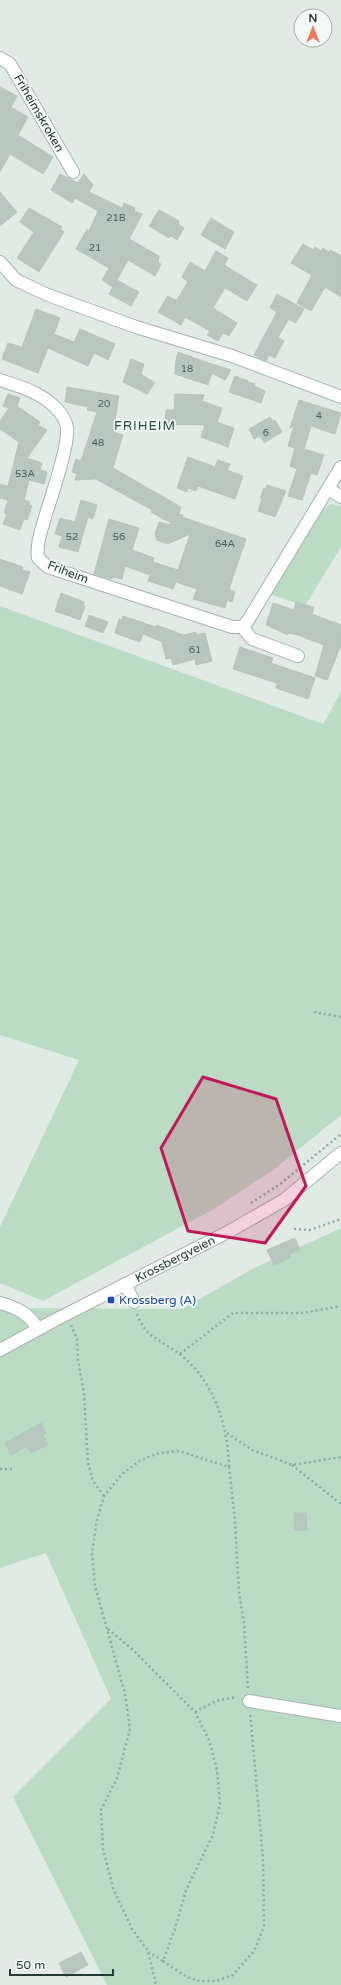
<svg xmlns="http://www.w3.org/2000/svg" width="341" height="1985" font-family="'Varela Round',sans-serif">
<rect width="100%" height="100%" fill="#e1ebe6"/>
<g fill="#bbdcc2">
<polygon points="330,504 341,506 341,547 305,606 269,594 321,507 324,509"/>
<polygon points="0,606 323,724 341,692 341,1115 273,1170 212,1210 43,1301 0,1283 0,1227 79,1060 0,1035"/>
<polygon points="341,1228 341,1985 107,1985 13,1797 111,1699 46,1553 0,1568 0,1308 182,1309 254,1268"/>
</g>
<g fill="#b7c6bf" stroke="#b4c5bd">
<polygon points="0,87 17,96 11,107 28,117 18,135 53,157 43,174 10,154 0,172"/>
<polygon points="60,174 78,183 84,174 93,185 89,192 122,208 124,203 135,208 134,211 142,214 129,239 159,256 158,263 161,264 155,276 128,260 113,287 102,280 109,268 76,249 87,229 89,231 98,211 75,198 72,203 51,190"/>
<polygon points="0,192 17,212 0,226"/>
<polygon points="29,208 62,227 60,229 64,232 39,272 17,258 34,232 20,222"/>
<polygon points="159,210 179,221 178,224 184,228 177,240 171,236 169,238 149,226"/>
<polygon points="211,218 234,232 225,249 201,235"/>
<polygon points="303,244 313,250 315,247 321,251 323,248 329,252 330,250 341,256 341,297 325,287 311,311 297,303 312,275 291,263"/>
<polygon points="216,251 228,258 224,265 257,285 247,301 225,288 213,308 237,323 229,336 223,333 218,341 207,335 210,331 185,317 181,325 158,312 168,296 175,300 175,299 177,300 188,282 182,277 190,262 205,271"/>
<polygon points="117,280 139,292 131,306 109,294"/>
<polygon points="277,294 304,309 296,323 289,319 278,337 284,341 275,358 269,355 266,361 254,355 277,312 270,308"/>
<polygon points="36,309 60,318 54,334 74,342 80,329 115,344 108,360 94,353 88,366 48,348 38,373 2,359 8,343 22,347"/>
<polygon points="178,352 200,360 231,370 225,380 212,373 208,385 175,374 176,360"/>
<polygon points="131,359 144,364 141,374 155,383 147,394 123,382"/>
<polygon points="235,376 248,381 248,382 255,384 254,386 265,391 261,403 229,392"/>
<polygon points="67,387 119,396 113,432 123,435 113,468 181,507 179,514 183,515 182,517 246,539 229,589 235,592 232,602 227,600 225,608 193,599 197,589 176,582 173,589 148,581 150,575 125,566 122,579 113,577 112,579 104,577 94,574 109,519 139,528 132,550 154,558 153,562 178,570 190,534 168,544 157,540 155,534 159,522 170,525 171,523 151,512 152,510 96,479 75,480 77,474 72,472 76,459 81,461 97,412 87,410 88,407 65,402"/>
<polygon points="8,394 20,398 17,406 40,422 38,425 47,430 27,458 42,463 40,470 47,472 44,484 29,480 24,500 30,502 29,505 32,506 27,520 24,519 20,530 3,524 7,514 4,513 8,500 0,498 0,484 8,486 19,442 0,429 0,421 9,408 3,406"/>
<polygon points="175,394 204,395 202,401 222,408 217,422 234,428 228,447 201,437 205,425 165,424 166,410 174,410"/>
<polygon points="299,400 341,413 335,434 311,426 304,449 324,455 317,475 311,473 302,500 288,496 297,469 290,466 295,448 288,446 294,426 290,428"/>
<polygon points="270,417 273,421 275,420 282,432 264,443 260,436 254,439 249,429"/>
<polygon points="188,457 215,467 218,460 230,464 227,470 243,476 235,499 198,486 196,491 188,488 187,492 177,488"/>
<polygon points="267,485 286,491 275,517 258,511 262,499 260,498 264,488 266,489"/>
<polygon points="81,500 97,505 93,519 88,517 78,552 59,547 62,536 55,534 60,518 75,522"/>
<polygon points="0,559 23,567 22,570 30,572 22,594 0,586"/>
<polygon points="61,593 84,602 83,605 85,606 80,620 55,611"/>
<polygon points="296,602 314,607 312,614 341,625 341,645 327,680 315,676 324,645 298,635 288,633 288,635 266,625 273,603 294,610"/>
<polygon points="89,615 108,622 103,633 85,626"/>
<polygon points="123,616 156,627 157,625 183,635 196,632 196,635 205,633 212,661 196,665 195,659 173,665 171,658 166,659 162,642 143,634 140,642 115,633 119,619 122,620"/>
<polygon points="240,647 273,658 271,663 315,678 308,699 276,688 277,683 233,669"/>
<polygon points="295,1238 300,1250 289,1254 291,1257 274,1265 267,1250"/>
<polygon points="41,1423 46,1433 43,1435 48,1445 31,1453 27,1446 11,1455 5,1443"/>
<polygon points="294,1513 306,1513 307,1530 295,1530"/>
<polygon points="81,1952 88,1965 66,1977 59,1963"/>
</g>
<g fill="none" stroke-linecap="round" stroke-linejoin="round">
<defs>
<g id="minor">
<polyline points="0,58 10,64 73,172"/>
<polyline points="0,262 16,280 48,295 136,327 232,356 341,397"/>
<path d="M0 380C11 384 24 387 35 393 47 399 65 412 67 428 69 445 52 495 46 514 42 529 36 542 38 558L48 567 232 627H242L247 622 341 467"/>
<polyline points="329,489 341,497"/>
<polyline points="242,627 252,639 298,656"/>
<polyline points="125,1284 134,1302"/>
<path d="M0 1303C18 1308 28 1313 38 1329"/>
<polyline points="0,1350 55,1320 228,1232 284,1200 341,1153"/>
<polyline points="249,1701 341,1716"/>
</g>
</defs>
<use href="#minor" stroke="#a4b3ad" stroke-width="14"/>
<g stroke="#83ae9e" stroke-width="2.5" stroke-dasharray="2 3" stroke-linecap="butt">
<polyline points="314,1012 341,1017"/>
<polyline points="251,1203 279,1185 341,1134"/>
<polyline points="294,1229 310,1230 341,1219"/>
<path d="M137 1314C145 1338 163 1341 181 1355 214 1382 228 1425 229 1467L179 1451 159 1453 141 1460 122 1474 104 1496 97 1519 92 1554 95 1586 125 1694 130 1729 117 1778 101 1810 103 1849 113 1888 132 1929 148 1951 156 1985"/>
<polyline points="71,1325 77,1339 78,1360 84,1394 88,1463 93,1481 104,1496"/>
<polyline points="180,1354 233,1313 302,1313 341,1306"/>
<polyline points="227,1433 252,1450 292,1465 341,1457"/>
<polyline points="292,1465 341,1504"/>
<polyline points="229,1467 235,1521 239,1592 244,1624 248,1689"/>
<polyline points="0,1469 13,1469"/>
<polyline points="108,1629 133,1650 195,1712 209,1740 217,1770 220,1804 213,1835 186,1890 175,1929 163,1961 149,1952"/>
<polyline points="195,1712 216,1701 237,1697"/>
<polyline points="163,1961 187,1977 199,1981 216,1981 233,1975 254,1951 264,1926 263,1858 250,1712"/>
</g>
<use href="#minor" stroke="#fff" stroke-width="12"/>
</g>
<path fill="#c2185b" fill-opacity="0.2" stroke="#c2185b" stroke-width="3" stroke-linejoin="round" d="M203 1077 276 1099 306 1186 265 1243 188 1231 161 1148Z"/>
<rect fill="#1a4fb4" stroke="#f2f8f5" stroke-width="1.5" x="107" y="1296" width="8" height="8" rx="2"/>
<g text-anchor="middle" stroke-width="3.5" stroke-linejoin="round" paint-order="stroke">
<g font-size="10" fill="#475e56">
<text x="116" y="221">21B</text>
<text x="95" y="251">21</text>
<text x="187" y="372">18</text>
<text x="104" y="407">20</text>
<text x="319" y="419">4</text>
<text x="266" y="436">6</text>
<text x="98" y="446">48</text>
<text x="25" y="477">53A</text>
<text x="72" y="540">52</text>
<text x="119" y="540">56</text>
<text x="225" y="547">64A</text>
<text x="195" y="653">61</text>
</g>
<g font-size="12" fill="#223c33" stroke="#f2f8f5">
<text transform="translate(39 113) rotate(60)" y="4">Friheimskroken</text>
<text transform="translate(68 572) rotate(21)" y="4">Friheim</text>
<text transform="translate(175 1259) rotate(-27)" y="4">Krossbergveien</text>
</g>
<g font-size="12" fill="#164399" stroke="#f2f8f5" text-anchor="start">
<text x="119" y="1304">Krossberg (A)</text>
</g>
<g font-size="13" letter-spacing="1" fill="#1f4d3f" stroke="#f2f8f5">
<text x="145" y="430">FRIHEIM</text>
</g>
</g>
<g transform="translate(313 28)"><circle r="19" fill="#f2f8f5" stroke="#9fada7"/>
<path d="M0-3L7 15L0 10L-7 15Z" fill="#ed795d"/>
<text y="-6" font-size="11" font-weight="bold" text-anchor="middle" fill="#223c33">N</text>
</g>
<path d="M10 1969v6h103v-6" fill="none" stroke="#223c33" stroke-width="2"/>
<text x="16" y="1969" font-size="12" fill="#223c33" stroke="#f2f8f5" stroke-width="3" paint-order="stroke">50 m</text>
</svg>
